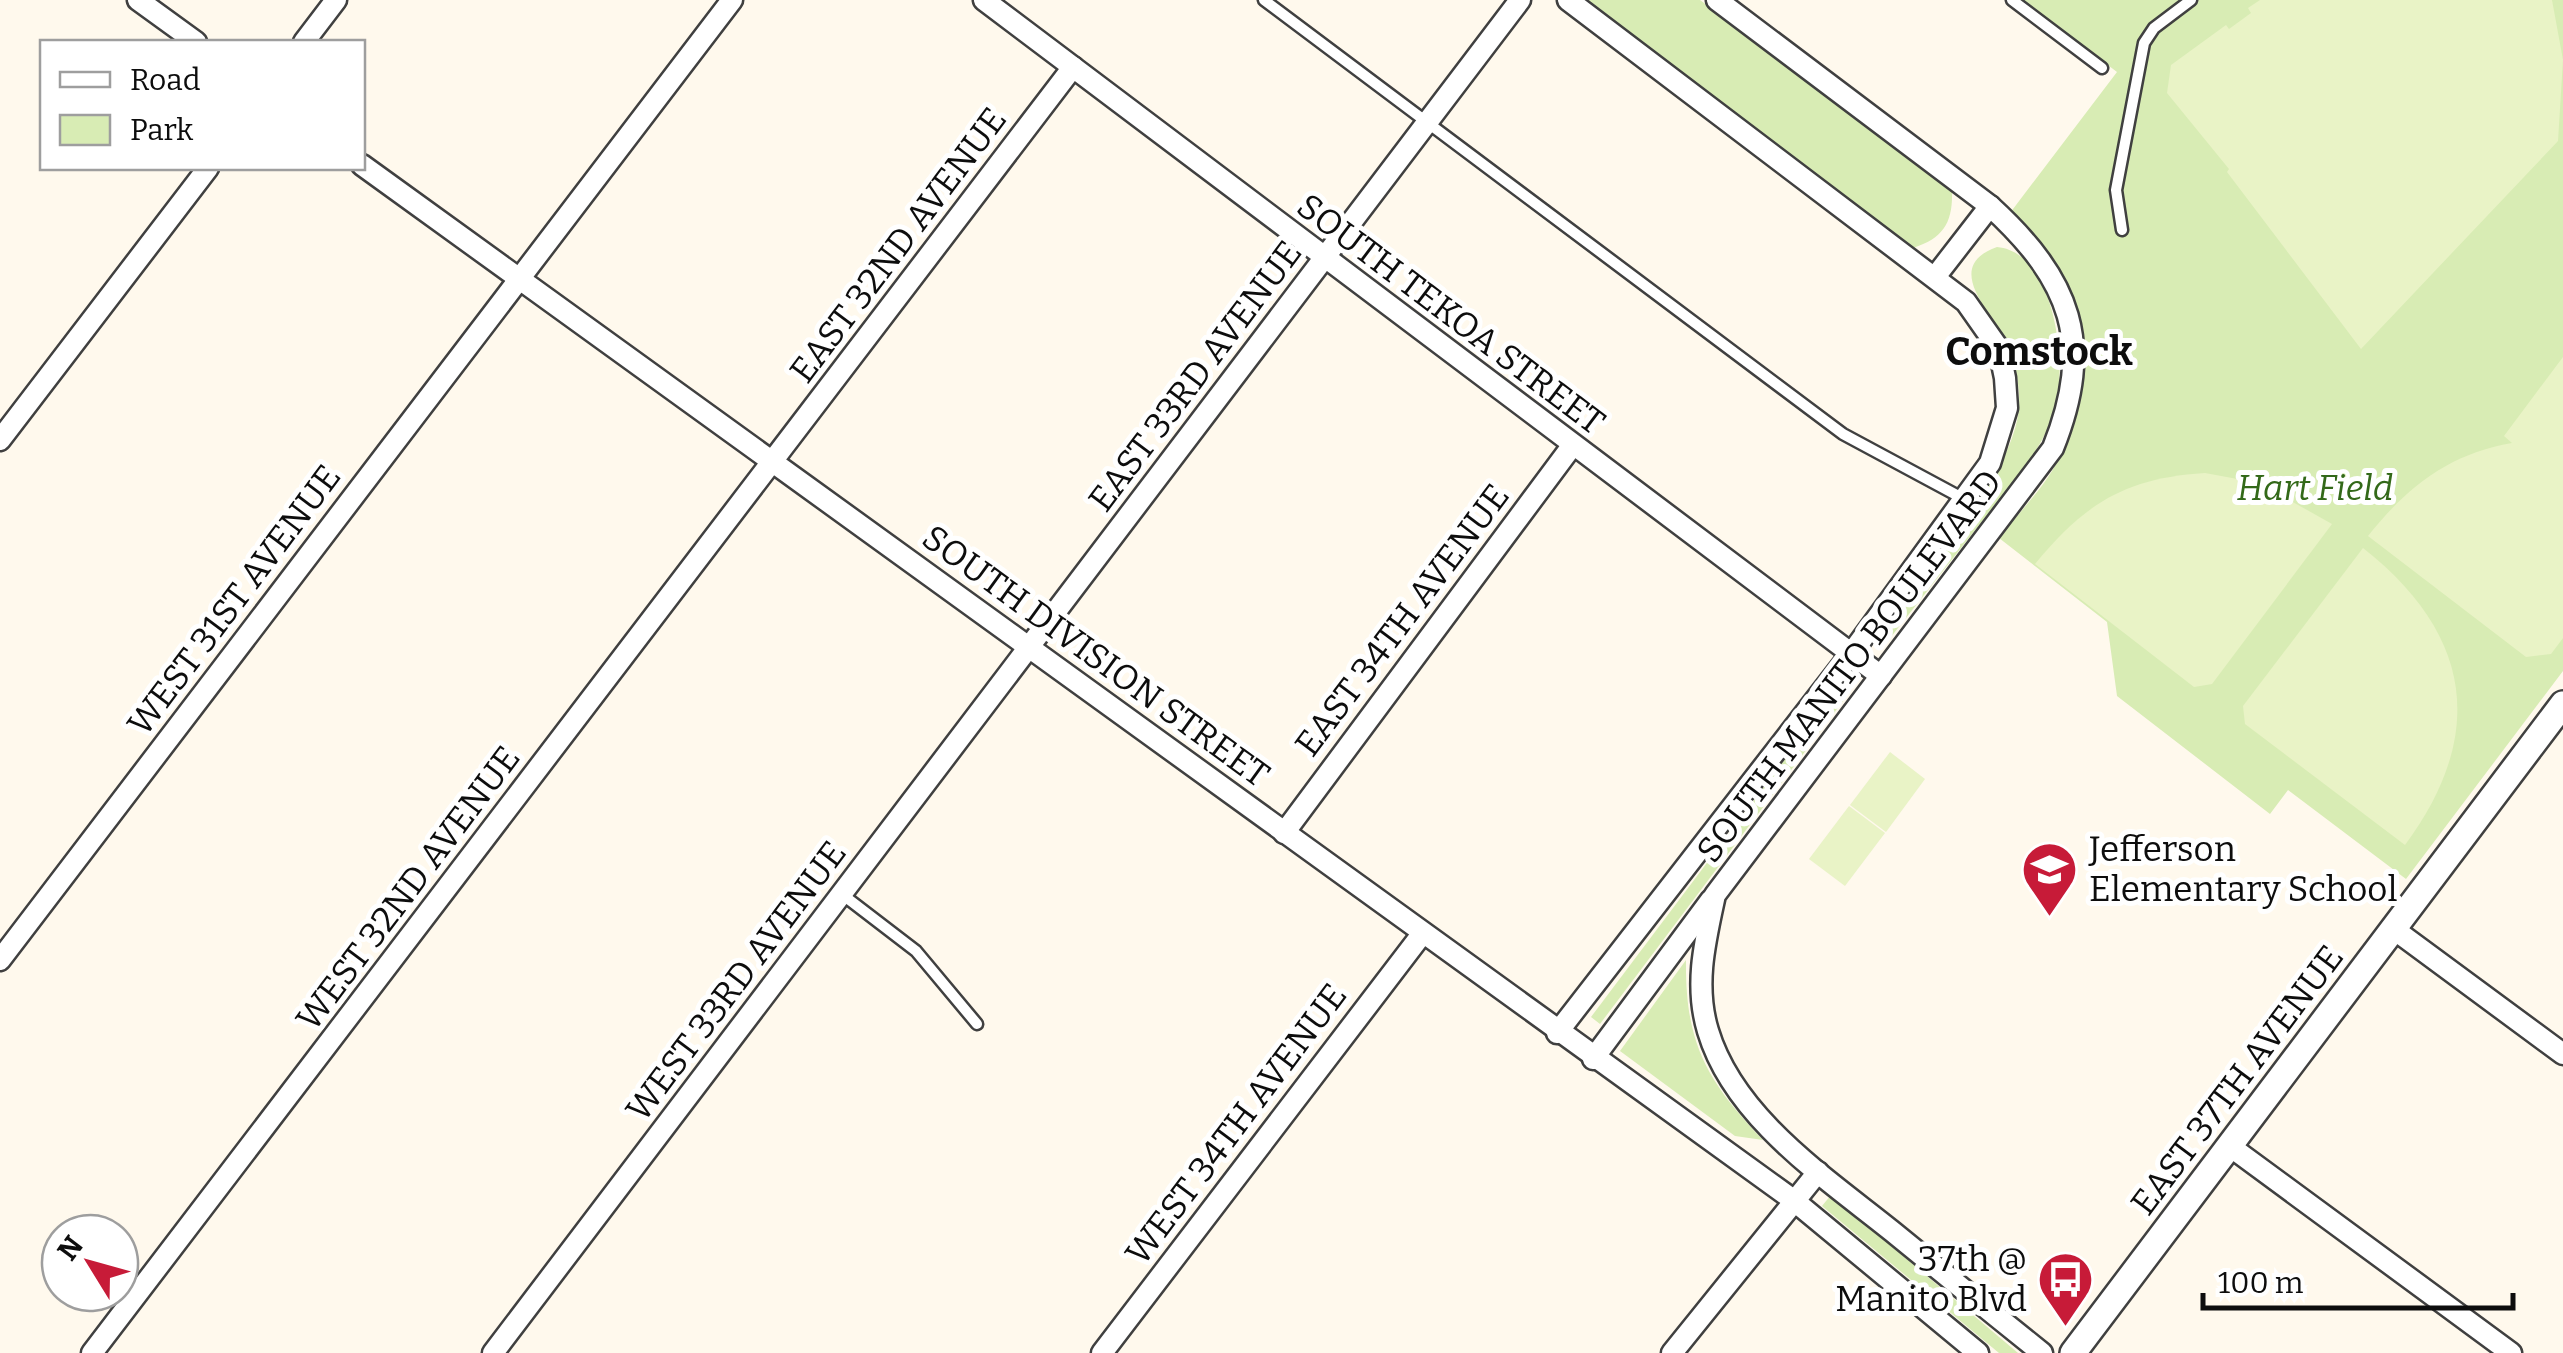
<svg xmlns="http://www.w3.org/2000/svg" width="2563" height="1353" font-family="Bitter,serif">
<rect width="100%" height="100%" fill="#fff9ed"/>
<g fill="#d8ecb4">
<path d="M1584 0H1700L1952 190C1953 222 1944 238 1913 248Z"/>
<path d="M2022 0H2563V671L2406 879 2288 790 2270 814 2117 696 2107 622 1999 538C2016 516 2037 495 2052 471 2106 381 2085 284 2010 213L2117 72Z"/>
<path d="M1997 247C2053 252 2066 356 2057 400 2052 424 2041 443 2028 463L1887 642 1879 633 1884 624C1924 571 2024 464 2019 397 2019 381 2014 359 2008 345 1992 312 1941 267 1997 247Z"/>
<polygon points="1840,686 1849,693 1600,1024 1591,1017"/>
<path d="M1686 960C1685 1044 1707 1081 1763 1140L1735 1136 1620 1051Z"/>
<polygon points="1831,1195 2018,1353 1999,1353 1822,1206"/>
</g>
<g fill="#e9f3c6">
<polygon points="2260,0 2552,0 2563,60 2558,141 2361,349 2227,172 2229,169 2167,93 2171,65 2226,25 2229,29 2251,13 2248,8"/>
<path d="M2563 357V638L2551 654 2526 657 2368 536C2408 486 2449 454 2512 443L2504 436Z"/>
<path d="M2205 473 2259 483 2332 524 2212 684 2194 687 2035 564C2085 503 2126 478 2205 473Z"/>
<path d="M2363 548C2471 633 2488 733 2405 845L2245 724 2243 706Z"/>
<polygon points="1890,752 1925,779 1886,832 1850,805"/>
<polygon points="1849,806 1885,833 1845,886 1809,859"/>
</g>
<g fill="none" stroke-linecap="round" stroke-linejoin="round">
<defs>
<g id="service">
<polyline points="1264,0 1843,434 1964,499"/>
<polyline points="2012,0 2102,68"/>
<polyline points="2122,230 2116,190 2144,43 2154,28 2191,0"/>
<polyline points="843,895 916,951 977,1024"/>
</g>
<g id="minor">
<polyline points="138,0 196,42"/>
<polyline points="984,0 1881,676"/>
<path d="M1717 0 1990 206C2071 280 2095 343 2053 448L1715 895C1705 941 1694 985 1708 1031 1734 1118 1826 1178 1893 1232 1942 1272 1992 1313 2042 1353"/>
<polyline points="304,42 336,0"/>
<polyline points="362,165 1792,1199 1978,1353"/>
<polyline points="1935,277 1990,206"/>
<polyline points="0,440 208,168"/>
<polyline points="1284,833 1572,446"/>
<polyline points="2395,930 2563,1054"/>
<polyline points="0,960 732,0"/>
<polyline points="1557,1033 1851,654 1990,463 2007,408 2005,378 1999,349 1966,302 1568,0"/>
<polyline points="1593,1059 1711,900"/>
<polyline points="2231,1147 2511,1353"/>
<polyline points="92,1353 1073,67"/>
<polyline points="493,1353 1520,0"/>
<polyline points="1102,1353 1422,934"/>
<polyline points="1672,1353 1818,1172"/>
</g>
<polyline id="tertiary" points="2073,1353 2563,704"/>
</defs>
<use href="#service" stroke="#404040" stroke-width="15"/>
<use href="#minor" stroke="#404040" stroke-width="25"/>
<use href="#tertiary" stroke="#404040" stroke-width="30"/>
<use href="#service" stroke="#fff" stroke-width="10"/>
<use href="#minor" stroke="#fff" stroke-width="20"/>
<use href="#tertiary" stroke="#fff" stroke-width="25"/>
</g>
<defs>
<symbol id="school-pin" viewBox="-11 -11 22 30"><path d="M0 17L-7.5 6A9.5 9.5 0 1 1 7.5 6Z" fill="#c71b38" stroke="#fff"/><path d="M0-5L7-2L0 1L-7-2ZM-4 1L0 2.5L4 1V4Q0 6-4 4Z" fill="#fff"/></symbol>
<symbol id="bus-pin" viewBox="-11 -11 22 30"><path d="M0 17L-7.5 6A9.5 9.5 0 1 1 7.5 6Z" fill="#c71b38" stroke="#fff"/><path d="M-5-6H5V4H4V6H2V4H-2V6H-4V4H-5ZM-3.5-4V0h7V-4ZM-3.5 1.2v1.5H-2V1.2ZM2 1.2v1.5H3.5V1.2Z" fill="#fff"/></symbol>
</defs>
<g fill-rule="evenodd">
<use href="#school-pin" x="2018" y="838" width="63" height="86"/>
<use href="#bus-pin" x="2034" y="1248" width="63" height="86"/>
</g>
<g text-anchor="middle" stroke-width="10" stroke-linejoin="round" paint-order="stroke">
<g font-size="35" fill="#0d0d0d" stroke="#fff">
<text transform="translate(898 245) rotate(-53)" y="12">EAST 32ND AVENUE</text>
<text transform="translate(1451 314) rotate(37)" y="12">SOUTH TEKOA STREET</text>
<text transform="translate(1195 376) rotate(-53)" y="12">EAST 33RD AVENUE</text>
<text transform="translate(234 600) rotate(-53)" y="12">WEST 31ST AVENUE</text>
<text transform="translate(1402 620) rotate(-53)" y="12">EAST 34TH AVENUE</text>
<text transform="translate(1096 656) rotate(36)" y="12">SOUTH DIVISION STREET</text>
<text transform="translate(1849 666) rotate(-53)" y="12">SOUTH MANITO BOULEVARD</text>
<text transform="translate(408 888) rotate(-53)" y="12">WEST 32ND AVENUE</text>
<text transform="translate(736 981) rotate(-53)" y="12">WEST 33RD AVENUE</text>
<text transform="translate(2237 1080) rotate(-53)" y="12">EAST 37TH AVENUE</text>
<text transform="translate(1236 1124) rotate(-53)" y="12">WEST 34TH AVENUE</text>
</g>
<g font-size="35" font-style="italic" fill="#336919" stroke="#fff">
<text x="2315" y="500">Hart Field</text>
</g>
<g font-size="35" fill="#0d0d0d" stroke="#fff" text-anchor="start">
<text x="2089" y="861">Jefferson<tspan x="2089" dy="40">Elementary School</tspan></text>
<text x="2027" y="1271" text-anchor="end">37th @<tspan x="2027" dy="40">Manito Blvd</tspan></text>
</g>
<g font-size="40" font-weight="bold" fill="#0d0d0d" stroke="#fff">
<text x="2039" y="365">Comstock</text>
</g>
</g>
<rect x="40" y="40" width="325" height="130" fill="#ffffff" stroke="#9e9e9e" stroke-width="2.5"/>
<rect x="60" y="72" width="50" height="15" fill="#ffffff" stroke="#9e9e9e" stroke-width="2.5"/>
<text x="130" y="90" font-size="30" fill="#0d0d0d">Road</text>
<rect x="60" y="115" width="50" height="30" fill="#d8ecb4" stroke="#9e9e9e" stroke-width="2.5"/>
<text x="130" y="140" font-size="30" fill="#0d0d0d">Park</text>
<g transform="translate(90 1263) rotate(307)"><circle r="48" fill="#ffffff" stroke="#9e9e9e" stroke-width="2.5"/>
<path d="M0-8L18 38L0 25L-18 38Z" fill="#c71b38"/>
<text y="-15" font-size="28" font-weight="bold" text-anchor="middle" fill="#0d0d0d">N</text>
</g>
<path d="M2203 1293v15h310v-15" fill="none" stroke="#0d0d0d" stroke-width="5"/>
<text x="2218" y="1293" font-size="30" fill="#0d0d0d" stroke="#ffffff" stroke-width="8" paint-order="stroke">100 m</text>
</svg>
